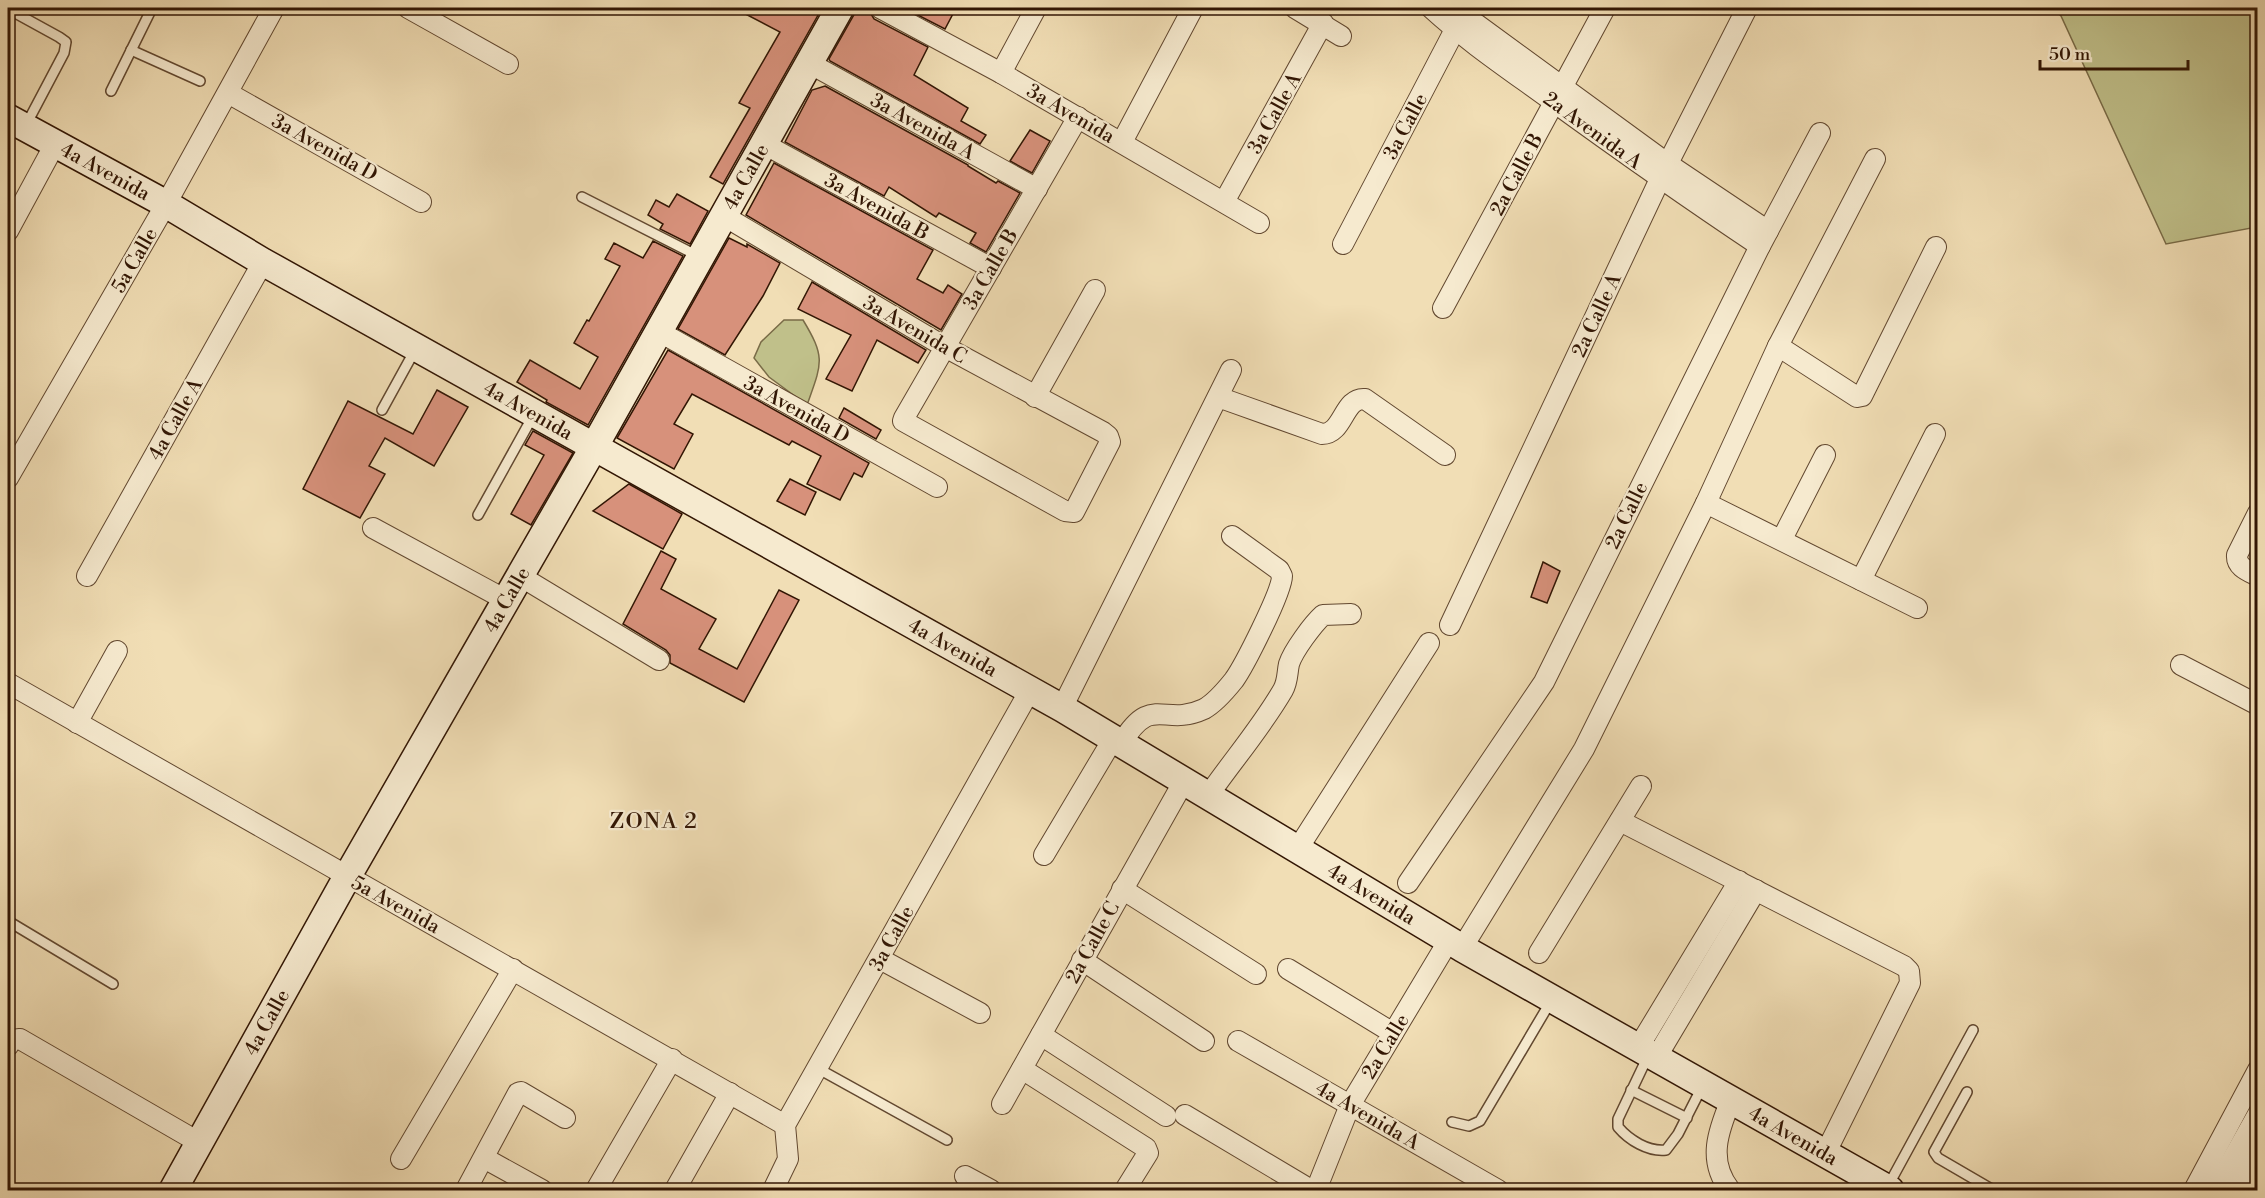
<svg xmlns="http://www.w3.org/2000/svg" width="2265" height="1198" font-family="'Libre Bodoni',serif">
<rect width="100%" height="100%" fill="#f1deb5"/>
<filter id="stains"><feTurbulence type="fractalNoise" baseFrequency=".00333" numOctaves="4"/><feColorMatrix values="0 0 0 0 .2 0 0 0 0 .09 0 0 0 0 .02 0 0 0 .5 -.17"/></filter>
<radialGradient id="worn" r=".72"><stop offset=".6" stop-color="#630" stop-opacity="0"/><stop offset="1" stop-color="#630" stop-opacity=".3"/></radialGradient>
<g fill="#c0c08a" stroke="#796b47" stroke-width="1.5">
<polygon points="2054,8 2257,8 2257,227 2166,244 2061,16"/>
<path d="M784 320H803C826 358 822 363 807 405L769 377 754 358 761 342Z"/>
</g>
<g fill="#d7917b" stroke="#321604" stroke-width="1.5">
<polygon points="734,8 822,8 723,184 710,177 750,108 739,103 780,32"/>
<polygon points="904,8 956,8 945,29"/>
<polygon points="868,9 874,19 928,47 914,75 968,108 961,121 986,135 980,144 830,61 829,59 855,13"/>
<polygon points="825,86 968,165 968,166 996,183 998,181 1020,193 986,252 970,243 976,233 939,213 936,217 889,187 884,196 785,142 812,90"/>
<polygon points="1030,130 1050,141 1032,173 1010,161"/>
<polygon points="774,163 933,250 917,279 943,293 948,285 962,294 941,330 746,215"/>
<polygon points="677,194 708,211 690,244 660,229 663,224 648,215 656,200 669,207"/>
<polygon points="729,238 747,247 747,244 780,263 763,296 725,355 678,329"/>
<polygon points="653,241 683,256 588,425 546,402 547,400 517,382 530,360 580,389 598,357 574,343 587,320 589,321 620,266 605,259 614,243 643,258"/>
<polygon points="812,282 926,350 918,363 877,340 852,391 826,379 851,335 798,309"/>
<polygon points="668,350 869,463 862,477 854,473 840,500 807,484 821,456 792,441 789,445 692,394 674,424 693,434 674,469 617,438"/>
<polygon points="437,390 468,407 434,466 385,438 369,466 385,474 360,518 303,489 348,401 413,434"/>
<polygon points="844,408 881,430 876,439 839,418"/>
<polygon points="533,431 573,453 531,525 511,514 544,455 525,445"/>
<polygon points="790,479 816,492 805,515 777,501"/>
<polygon points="629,484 682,514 663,549 593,511"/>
<polygon points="661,551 676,559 661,589 716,619 699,649 737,669 779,590 799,600 744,702 670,663 670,655 666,650 623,624"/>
<polygon points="1543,562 1560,571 1547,603 1531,597"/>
</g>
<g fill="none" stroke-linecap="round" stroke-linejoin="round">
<defs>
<g id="lane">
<polyline points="8,9 59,37 66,42 64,53 26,125"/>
<polyline points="131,50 200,81"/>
<polyline points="111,91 152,8"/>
<polyline points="582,197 698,256"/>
<polyline points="382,410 415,350"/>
<polyline points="478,515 533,416"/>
<polyline points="8,921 113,984"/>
<path d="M1648 1056 1618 1119V1127C1629 1140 1648 1152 1666 1150L1678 1134 1703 1085"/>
<polyline points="817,1068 947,1140"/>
<polyline points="1631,1090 1687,1118"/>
<polyline points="1967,1092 1934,1152 1938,1158 1993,1190"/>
<polyline points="1452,1122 1469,1126 1480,1121 1551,1001"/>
<polyline points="1888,1186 1973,1030"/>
</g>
<g id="street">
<polyline points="408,8 508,64"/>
<polyline points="880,8 1001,73 1259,223"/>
<polyline points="1295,8 1341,36"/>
<path d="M1431 8C1467 41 1507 68 1547 97 1617 148 1688 198 1760 246"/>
<polyline points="1450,8 1464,15 1668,164 1768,231"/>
<polyline points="809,63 1037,189"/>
<polyline points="1001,73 1036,8"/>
<polyline points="228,93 421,202"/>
<polyline points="1122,142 1193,8"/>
<polyline points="764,144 991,268"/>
<polyline points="1224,202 1323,23"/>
<path d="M724 216 945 347 1103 432 1108 436 1110 442 1074 512 1065 511 903 421 904 418C962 318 1020 218 1078 117"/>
<polyline points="8,231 55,144"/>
<polyline points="1343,244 1460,20"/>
<polyline points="1443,308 1605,8"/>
<polyline points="658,331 937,487"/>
<polyline points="1778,346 1857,397 1862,396 1936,247"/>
<polyline points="1035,397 1095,290"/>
<path d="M1218 397 1322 434C1344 434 1343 397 1365 399L1445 455"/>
<polyline points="8,478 166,204 274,8"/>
<polyline points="1706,503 1917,608"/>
<path d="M2258 513 2237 555C2236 567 2248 571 2258 576"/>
<polyline points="373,528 506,600"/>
<polyline points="1782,539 1825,455"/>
<polyline points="87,576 263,262"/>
<polyline points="520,576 659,660"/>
<polyline points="1861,580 1935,434"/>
<polyline points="1450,625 1660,179 1747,8"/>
<polyline points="2181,665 2258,705"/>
<polyline points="8,683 785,1125"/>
<polyline points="1062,708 1231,370"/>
<polyline points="77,723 117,651"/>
<path d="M1121 744C1152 692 1163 728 1204 709 1215 703 1226 690 1234 680 1244 666 1282 592 1282 576L1279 570 1232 536"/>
<path d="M1208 796C1233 760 1261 728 1283 690 1288 681 1287 673 1289 664 1293 651 1313 624 1323 615L1351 614"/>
<polyline points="1620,821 1904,966 1909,971 1910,983 1825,1154"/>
<polyline points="1297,850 1429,643"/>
<polyline points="1044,855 1113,739"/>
<polyline points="1408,883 1544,682 1760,246 1820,133"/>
<polyline points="1122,889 1256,974"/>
<polyline points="1462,948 1584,749 1706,503 1778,346 1875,159"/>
<polyline points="1539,953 1641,786"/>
<polyline points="880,959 980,1013"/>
<polyline points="1082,960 1204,1041"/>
<polyline points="1288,969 1393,1033"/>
<polyline points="1041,1035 1166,1116"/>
<polyline points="1238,1041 1498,1190"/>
<polyline points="8,1046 12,1040 20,1039 200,1143"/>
<polyline points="1638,1048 1739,881"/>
<polyline points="1656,1058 1756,890"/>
<polyline points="1022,1069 1146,1148 1148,1153 1125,1190"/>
<polyline points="1002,1104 1184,781"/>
<polyline points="1185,1115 1311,1190"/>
<polyline points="484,1158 542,1190"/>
<polyline points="401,1159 513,969"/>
<polyline points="965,1176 991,1190"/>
<polyline points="466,1190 518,1093 521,1092 565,1118"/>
<polyline points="596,1190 672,1059"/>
<polyline points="675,1190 730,1093"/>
<polyline points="773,1190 788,1159 785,1125 1030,690"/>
<polyline points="1316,1190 1350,1105 1449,940"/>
<path d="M1730 1190C1707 1161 1718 1131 1731 1100"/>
<polyline points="2194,1190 2258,1070"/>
<polyline points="2215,1190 2258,1114"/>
<polyline points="2237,1190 2258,1152"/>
</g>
<g id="secondary">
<path id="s1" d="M8 118 166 204 263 262 1062 708 1462 948 1890 1190"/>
<path id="s2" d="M173 1190 347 877 594 447 840 8"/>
</g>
</defs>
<use href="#lane" stroke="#624830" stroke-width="12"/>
<use href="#street" stroke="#624830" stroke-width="22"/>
<use href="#secondary" stroke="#321604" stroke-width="30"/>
<use href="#lane" stroke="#f6eacf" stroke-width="9"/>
<use href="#street" stroke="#f6eacf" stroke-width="20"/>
<use href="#secondary" stroke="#f6eacf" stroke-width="27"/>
</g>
<g text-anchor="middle" stroke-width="4.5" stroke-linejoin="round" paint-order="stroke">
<g font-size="20" fill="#321604" stroke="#f6eacf">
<text transform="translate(1071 113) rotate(30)" y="7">3a Avenida</text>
<text transform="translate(1274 113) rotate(-61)" y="7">3a Calle A</text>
<text transform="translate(923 126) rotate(29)" y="7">3a Avenida A</text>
<text transform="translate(1405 126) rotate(-62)" y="7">3a Calle</text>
<text transform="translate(1593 130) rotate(36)" y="7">2a Avenida A</text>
<text transform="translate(325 147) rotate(29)" y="7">3a Avenida D</text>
<text dy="7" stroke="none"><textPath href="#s1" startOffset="111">4a Avenida</textPath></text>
<text transform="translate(1516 174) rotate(-62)" y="7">2a Calle B</text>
<text dy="7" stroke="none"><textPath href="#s2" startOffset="1164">4a Calle</textPath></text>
<text transform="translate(877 206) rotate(29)" y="7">3a Avenida B</text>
<text transform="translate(134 260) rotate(-60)" y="7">5a Calle</text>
<text transform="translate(990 269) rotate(-60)" y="7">3a Calle B</text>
<text transform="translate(1596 315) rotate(-65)" y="7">2a Calle A</text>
<text transform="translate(915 329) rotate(30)" y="7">3a Avenida C</text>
<text transform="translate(797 409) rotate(29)" y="7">3a Avenida D</text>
<text dy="7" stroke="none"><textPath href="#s1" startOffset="597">4a Avenida</textPath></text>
<text transform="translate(175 419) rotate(-61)" y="7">4a Calle A</text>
<text transform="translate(1626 515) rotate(-64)" y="7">2a Calle</text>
<text dy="7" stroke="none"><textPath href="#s2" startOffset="678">4a Calle</textPath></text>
<text dy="7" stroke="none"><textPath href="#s1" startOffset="1083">4a Avenida</textPath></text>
<text dy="7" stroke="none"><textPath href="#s1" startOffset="1569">4a Avenida</textPath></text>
<text transform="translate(396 904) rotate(29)" y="7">5a Avenida</text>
<text transform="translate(891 938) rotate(-61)" y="7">3a Calle</text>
<text transform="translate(1092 942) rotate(-61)" y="7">2a Calle C</text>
<text dy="7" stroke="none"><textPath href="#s2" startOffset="192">4a Calle</textPath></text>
<text transform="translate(1385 1046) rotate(-59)" y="7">2a Calle</text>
<text transform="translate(1368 1115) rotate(30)" y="7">4a Avenida A</text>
<text dy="7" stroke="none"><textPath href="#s1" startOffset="2055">4a Avenida</textPath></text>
</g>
<g font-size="22" letter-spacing="1.5" fill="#321604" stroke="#f6eacf">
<text x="654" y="828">ZONA 2</text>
</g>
</g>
<rect width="2265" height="1198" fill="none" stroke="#f1deb5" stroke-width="30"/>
<rect x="9" y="9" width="2247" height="1180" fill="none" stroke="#321604" stroke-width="3"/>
<rect x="15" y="15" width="2235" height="1168" fill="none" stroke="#321604" stroke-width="1.5"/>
<path d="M2040 60v9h148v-9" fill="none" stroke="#321604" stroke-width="3"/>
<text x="2049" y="60" font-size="18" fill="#321604" stroke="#f6eacf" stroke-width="4.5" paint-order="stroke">50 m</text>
<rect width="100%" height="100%" filter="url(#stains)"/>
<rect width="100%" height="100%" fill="url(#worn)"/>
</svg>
